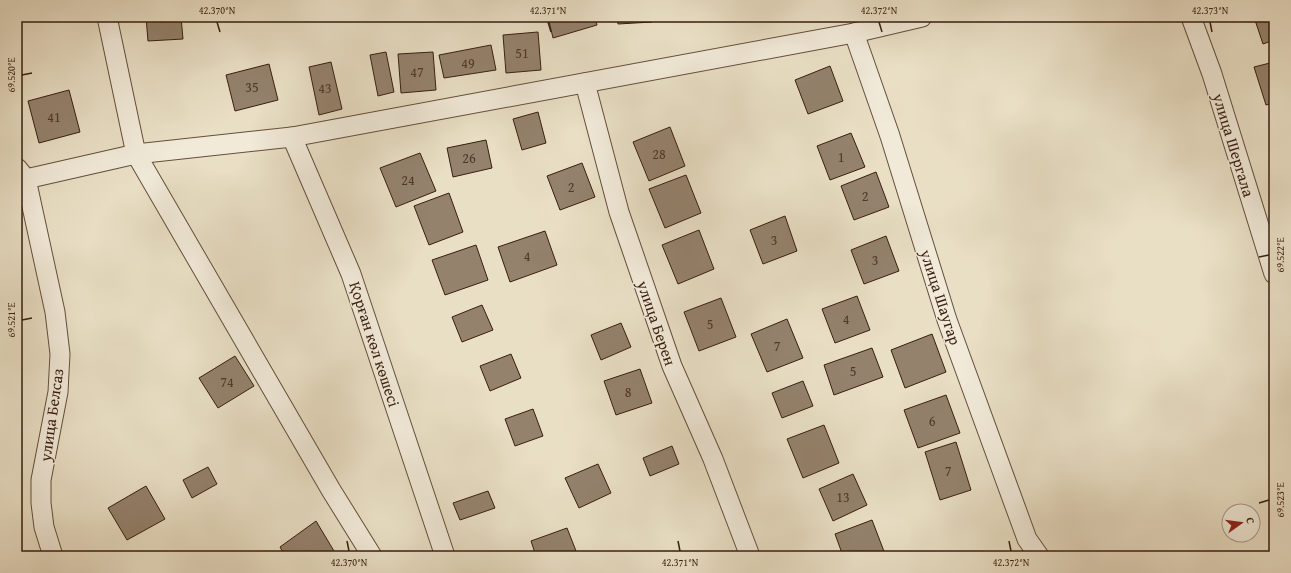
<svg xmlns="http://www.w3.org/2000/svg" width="1291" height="573" font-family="'Gentium Book Plus',serif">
<rect width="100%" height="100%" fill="#e9dfc5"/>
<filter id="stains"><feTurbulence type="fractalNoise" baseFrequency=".005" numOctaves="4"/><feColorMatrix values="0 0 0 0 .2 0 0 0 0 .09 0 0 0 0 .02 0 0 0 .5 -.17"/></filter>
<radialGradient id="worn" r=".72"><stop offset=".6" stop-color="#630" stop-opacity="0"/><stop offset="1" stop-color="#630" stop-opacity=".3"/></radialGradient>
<g fill="#94826d" stroke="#381e0e">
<polygon points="146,17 181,17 183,39 148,41"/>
<polygon points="548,17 595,17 597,25 553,38"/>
<polygon points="617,17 652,17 652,22 618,24"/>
<polygon points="1254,17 1274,17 1274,40 1263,44"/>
<polygon points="538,32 541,70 506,73 503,35"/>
<polygon points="491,45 496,70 444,78 439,55"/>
<polygon points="386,52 394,92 378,96 370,55"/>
<polygon points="433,52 436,90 401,93 398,54"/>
<polygon points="331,62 342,109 319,115 309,67"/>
<polygon points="1274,62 1274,103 1266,105 1254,67"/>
<polygon points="269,64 278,100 235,111 226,75"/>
<polygon points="830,66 843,101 808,114 795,80"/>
<polygon points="69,90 80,132 39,143 28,101"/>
<polygon points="538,112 546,143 522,150 513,119"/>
<polygon points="670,127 685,166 649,181 633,142"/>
<polygon points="851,133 865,167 830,180 817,146"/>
<polygon points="486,140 492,168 453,177 447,148"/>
<polygon points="420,153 436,191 396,207 380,168"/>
<polygon points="582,163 595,197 560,210 547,176"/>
<polygon points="876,172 889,207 854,220 841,186"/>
<polygon points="686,175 701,213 665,228 649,189"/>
<polygon points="449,193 463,232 429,245 414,206"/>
<polygon points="785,216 797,251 763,264 750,230"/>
<polygon points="699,230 714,269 678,284 662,245"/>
<polygon points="545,231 557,265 510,282 498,247"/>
<polygon points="886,236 899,271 864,284 851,250"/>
<polygon points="476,245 488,280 445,295 432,260"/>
<polygon points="857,296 870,330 835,343 822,309"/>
<polygon points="721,298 736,337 699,351 684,312"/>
<polygon points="482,305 493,330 462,342 452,317"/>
<polygon points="787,319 803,358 767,372 751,334"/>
<polygon points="621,323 631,347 601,360 591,335"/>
<polygon points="932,334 946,372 905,388 891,350"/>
<polygon points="872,348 883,377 834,395 824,365"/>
<polygon points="511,354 521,378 490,391 480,366"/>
<polygon points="235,356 254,386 218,408 199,378"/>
<polygon points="640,369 652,403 616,415 604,381"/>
<polygon points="803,381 813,406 782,418 772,393"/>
<polygon points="946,395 960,433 918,448 904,410"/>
<polygon points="533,409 543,436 515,446 505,419"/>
<polygon points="824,425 839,463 803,478 787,439"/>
<polygon points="956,442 971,490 940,500 925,452"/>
<polygon points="672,446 679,464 650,476 643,458"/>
<polygon points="598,464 611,493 579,508 565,478"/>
<polygon points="208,467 217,484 192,498 183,480"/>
<polygon points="853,474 867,505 833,521 819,489"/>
<polygon points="146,486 165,519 127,540 108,508"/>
<polygon points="488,491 495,508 460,520 453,503"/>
<polygon points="872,520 885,554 880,556 843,556 835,534"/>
<polygon points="316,521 337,556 285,556 280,547"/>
<polygon points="567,528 578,556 536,556 531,541"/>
<polygon points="643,552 645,556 634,556"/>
</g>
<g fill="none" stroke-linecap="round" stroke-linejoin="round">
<defs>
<g id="minor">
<polyline points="107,17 136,154 331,490 372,556"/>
<polyline points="1191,17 1212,74 1274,274"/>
<polyline points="854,33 890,136 947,320 1027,539 1039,556"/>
<polyline points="585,83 619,212 672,366 713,459 750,556"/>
<polyline points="292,137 351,274 445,556"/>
<polyline points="17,168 26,179 136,154 292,137 854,33 922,17"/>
<polyline points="26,179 55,312 60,354 58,392 41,480 41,503 44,527 53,556"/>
</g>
</defs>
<use href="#minor" stroke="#644e3c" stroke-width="21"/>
<use href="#minor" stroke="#f1ead9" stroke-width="19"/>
</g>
<path fill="none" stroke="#381e0e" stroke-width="1.5" d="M217 22 220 32M548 22 551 32M879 22 882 32M1210 22 1212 32M22 75 32 73M1259 257 1269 255M22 320 32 318M1259 503 1269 500M347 541 349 551M678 541 680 551M1009 541 1011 551"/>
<g text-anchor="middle" stroke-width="3" stroke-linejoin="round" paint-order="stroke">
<g font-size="14" fill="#4f3726">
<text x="522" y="58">51</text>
<text x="468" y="68">49</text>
<text x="417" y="77">47</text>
<text x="252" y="92">35</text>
<text x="325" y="93">43</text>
<text x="54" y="122">41</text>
<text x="659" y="159">28</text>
<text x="841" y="162">1</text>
<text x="469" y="163">26</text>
<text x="408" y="185">24</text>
<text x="571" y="192">2</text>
<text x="865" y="201">2</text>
<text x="774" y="245">3</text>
<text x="527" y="261">4</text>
<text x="875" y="265">3</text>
<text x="846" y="324">4</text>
<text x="710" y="329">5</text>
<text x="777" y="351">7</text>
<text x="853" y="376">5</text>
<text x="227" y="387">74</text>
<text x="628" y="397">8</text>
<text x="932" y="426">6</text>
<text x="948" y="476">7</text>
<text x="843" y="502">13</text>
</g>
<g font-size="16" fill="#381e0e" stroke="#f1ead9">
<text transform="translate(1234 145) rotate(73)" y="6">улица Шергала</text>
<text transform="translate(941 297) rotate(72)" y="6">улица Шаугар</text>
<text transform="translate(657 323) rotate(71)" y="6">улица Берен</text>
<text transform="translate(375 344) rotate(72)" y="6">Қорған көл көшесі</text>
<text transform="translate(51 415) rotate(-82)" y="6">улица Белсаз</text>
</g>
</g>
<rect width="1291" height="573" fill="none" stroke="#e9dfc5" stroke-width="44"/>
<g transform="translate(1241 523) rotate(76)"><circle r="19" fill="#f1ead9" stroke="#a79888"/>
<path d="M0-3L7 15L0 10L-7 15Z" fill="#8f2418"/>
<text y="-6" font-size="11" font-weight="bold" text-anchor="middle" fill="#381e0e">С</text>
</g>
<rect x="22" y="22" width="1247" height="529" fill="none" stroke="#381e0e" stroke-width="1.5"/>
<g font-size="10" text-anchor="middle" fill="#381e0e">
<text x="217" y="14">42.370°N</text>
<text x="548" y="14">42.371°N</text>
<text x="879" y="14">42.372°N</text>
<text x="1210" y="14">42.373°N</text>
<text transform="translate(11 75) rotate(-90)" y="4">69.520°E</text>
<text transform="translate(1280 255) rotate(-90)" y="4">69.522°E</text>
<text transform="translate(11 320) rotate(-90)" y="4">69.521°E</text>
<text transform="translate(1280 500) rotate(-90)" y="4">69.523°E</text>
<text x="349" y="566">42.370°N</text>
<text x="680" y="566">42.371°N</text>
<text x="1011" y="566">42.372°N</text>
</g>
<rect width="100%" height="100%" filter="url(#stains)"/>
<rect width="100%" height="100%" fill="url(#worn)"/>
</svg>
